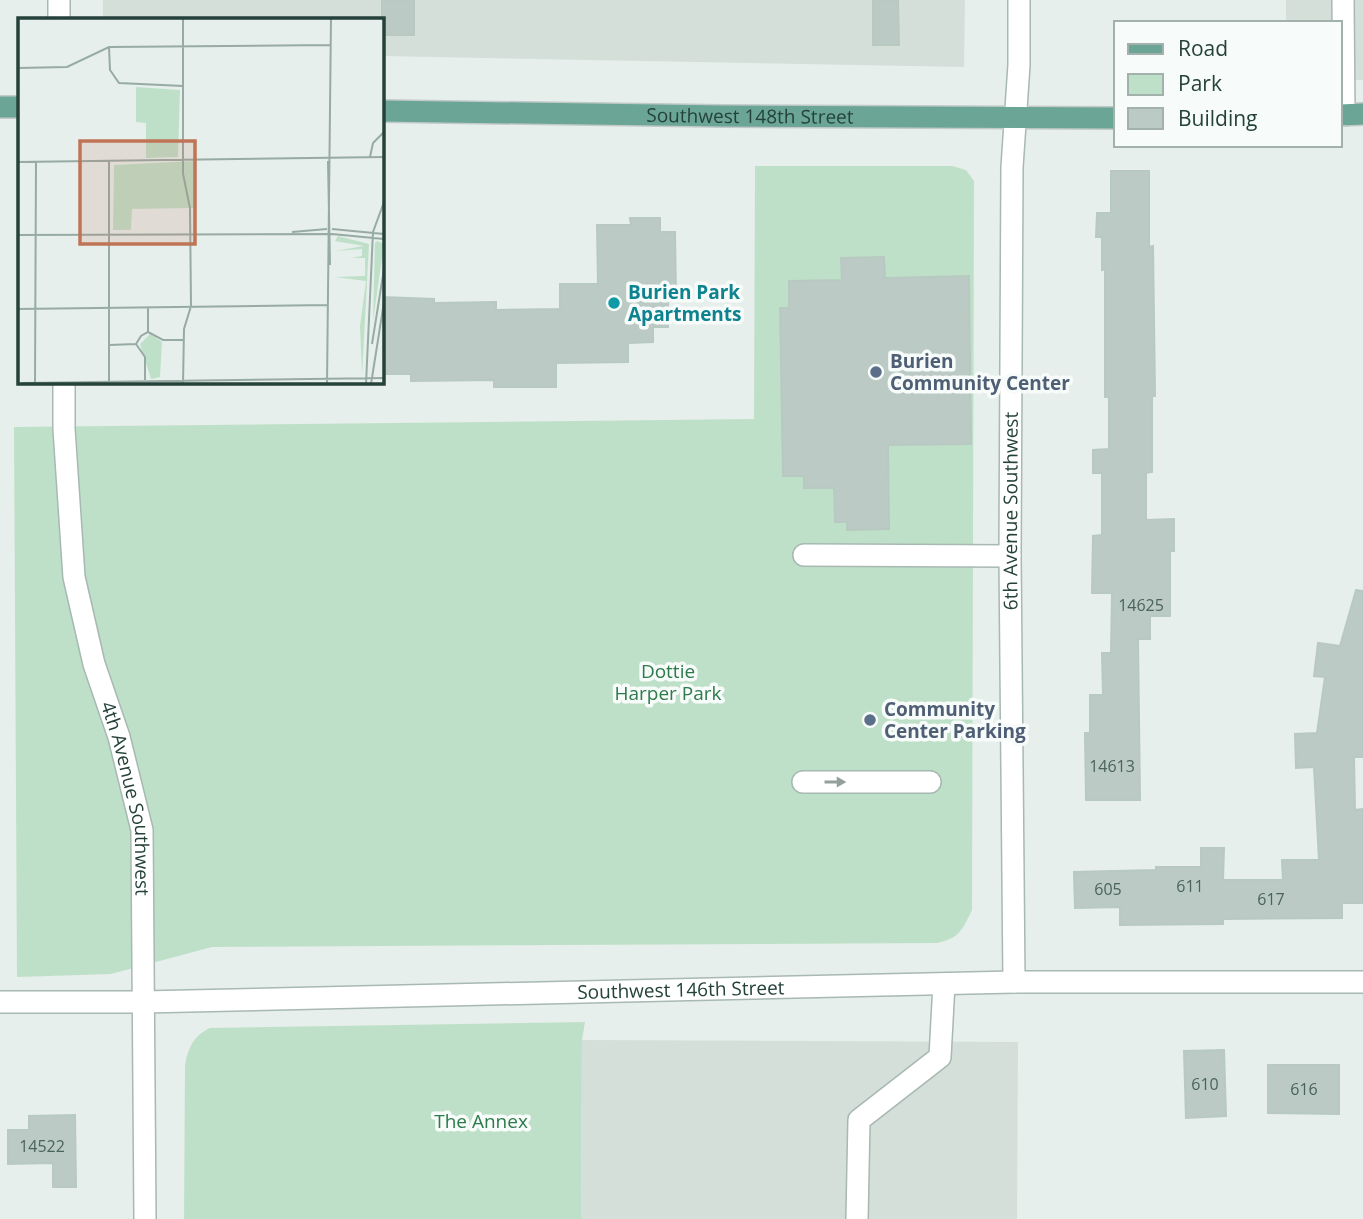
<svg xmlns="http://www.w3.org/2000/svg" width="1363" height="1219" font-family="'Open Sans',sans-serif">
<rect width="100%" height="100%" fill="#e6efeb"/>
<g fill="#d4dfda">
<polygon points="103,0 965,0 964,67 382,56 382,19 103,19"/>
<polygon points="1286,0 1363,0 1363,80 1340,80 1340,23 1286,23"/>
<polygon points="582,1040 1018,1042 1017,1219 581,1219"/>
</g>
<g fill="#bfe0c8">
<path d="M755 166H952L966 170 974 181 972 910C962 930 960 938 937 943L212 947 111 974 17 977 14 427 754 419Z"/>
<path d="M585 1022 582 1040 581 1219H184L185 1066C188 1048 193 1036 210 1028Z"/>
</g>
<g fill="#bbcac4" stroke="#b8c9c2" stroke-width="2">
<rect x="382" y="0" width="32" height="35"/>
<polygon points="873,0 898,0 899,45 873,45"/>
<polygon points="1111,171 1149,171 1149,247 1153,246 1155,396 1152,396 1152,472 1146,473 1146,520 1174,519 1174,551 1170,551 1170,616 1150,616 1150,639 1138,639 1140,800 1086,800 1085,733 1090,733 1090,695 1103,695 1102,653 1111,653 1112,593 1092,593 1093,536 1102,535 1102,473 1093,473 1093,450 1109,449 1109,397 1105,397 1105,269 1102,270 1102,237 1096,237 1097,213 1111,213"/>
<polygon points="630,218 660,218 660,232 675,232 676,297 668,297 668,327 653,327 653,342 628,343 628,362 556,363 556,387 494,387 494,380 411,381 411,374 382,374 382,297 434,299 434,303 496,302 496,310 560,309 560,284 598,284 597,225 631,225"/>
<polygon points="884,257 885,278 969,276 971,444 888,445 889,529 847,530 847,522 835,522 834,488 804,488 804,476 783,476 780,308 789,308 789,281 842,280 841,258"/>
<polygon points="1356,590 1363,591 1363,757 1354,757 1355,810 1363,809 1363,903 1342,903 1342,918 1223,919 1223,924 1120,925 1120,907 1075,908 1074,872 1156,870 1156,867 1201,867 1201,848 1224,848 1223,880 1283,880 1282,860 1319,860 1314,767 1296,768 1295,734 1317,733 1325,677 1314,676 1318,643 1340,646"/>
<polygon points="1224,1050 1226,1116 1186,1118 1184,1051"/>
<polygon points="1268,1065 1339,1065 1339,1114 1268,1113"/>
<polygon points="75,1115 76,1187 53,1187 53,1163 8,1164 8,1130 29,1130 29,1116"/>
</g>
<g fill="none" stroke-linecap="round" stroke-linejoin="round">
<defs>
<g id="minor">
<polyline points="59,0 59,19"/>
<polyline points="1343,0 1344,115"/>
<path id="s1" d="M64 382V429L74 577 94 664 119 737 142 830 145 1219"/>
<polyline points="804,555 1010,556"/>
<polyline points="803,782 930,782"/>
<path id="s2" d="M1014 982 1010 556 1012 167 1019 65V0"/>
<path id="s3" d="M0 1002H144L1014 982H1363"/>
<polyline points="857,1219 859,1120 940,1057 944,984"/>
</g>
<g id="major">
<polyline points="0,107 19,107"/>
<path id="s4" d="M382 111 723 116 1116 118"/>
<polyline points="1340,115 1363,114"/>
</g>
</defs>
<use href="#minor" stroke="#a8b8b2" stroke-width="24"/>
<use href="#major" stroke="#c2cac8" stroke-width="24"/>
<use href="#minor" stroke="#fff" stroke-width="21"/>
<use href="#major" stroke="#6aa596" stroke-width="21"/>
</g>
<defs><path id="oneway-solid" d="M-6-.8H1V-3.2L6.5 0L1 3.2V.8H-6Z" transform="scale(1.75)"/></defs>
<use fill="#92a09c" href="#oneway-solid" transform="translate(835 782)"/>
<circle fill="#0f9aa8" stroke="#f7fbf9" stroke-width="2.5" cx="614" cy="303" r="7"/>
<g fill="#5c6f8a" stroke="#f7fbf9" stroke-width="2.5">
<circle cx="876" cy="372" r="7"/>
<circle cx="870" cy="720" r="7"/>
</g>
<g text-anchor="middle" stroke-width="7" stroke-linejoin="round" paint-order="stroke">
<g font-size="16" fill="#4a645c">
<text x="1141" y="611">14625</text>
<text x="1112" y="772">14613</text>
<text x="1190" y="892">611</text>
<text x="1108" y="895">605</text>
<text x="1271" y="905">617</text>
<text x="1205" y="1090">610</text>
<text x="1304" y="1095">616</text>
<text x="42" y="1152">14522</text>
</g>
<g font-size="19" fill="#24423a" stroke="#f7fbf9">
<text dy="7" stroke="none"><textPath href="#s4" startOffset="368">Southwest 148th Street</textPath></text>
<text dy="7" stroke="none"><textPath href="#s2" startOffset="471">6th Avenue Southwest</textPath></text>
<text dy="7" stroke="none"><textPath href="#s1" startOffset="424">4th Avenue Southwest</textPath></text>
<text dy="7" stroke="none"><textPath href="#s3" startOffset="681">Southwest 146th Street</textPath></text>
</g>
<g font-size="19" font-weight="bold" fill="#0d838f" stroke="#f7fbf9" text-anchor="start">
<text x="628" y="299">Burien Park<tspan x="628" dy="22">Apartments</tspan></text>
</g>
<g font-size="19" font-weight="bold" fill="#4e5e75" stroke="#f7fbf9" text-anchor="start">
<text x="890" y="368">Burien<tspan x="890" dy="22">Community Center</tspan></text>
<text x="884" y="716">Community<tspan x="884" dy="22">Center Parking</tspan></text>
</g>
<g font-size="19" fill="#2d7a4b" stroke="#f7fbf9">
<text x="668" y="678">Dottie<tspan x="668" dy="22">Harper Park</tspan></text>
<text x="481" y="1128">The Annex</text>
</g>
</g>
<g transform="translate(18 18)">
<rect width="366" height="366" fill="#e6efeb"/>
<path d="M118 69 162 72 160 139 128 140V105L118 104ZM176 143V190L114 191 113 212H95L96 147ZM320 218 351 226 344 357 342 308 348 263 317 259 347 258V240H333L344 238V231L317 233 346 228 317 223ZM359 223 366 226 355 303 357 225ZM132 316 144 324 142 359 133 361 122 326Z" fill="#bfe0c8"/>
<path fill="none" stroke="#98aaa4" stroke-width="2" d="M165 0V156L172 190 173 288 166 311 165 366M91 29 92 52 101 65 165 68M0 50 49 49 91 29 312 27M352 139 355 125 366 114M310 143 312 247M0 144 366 139M314 211 366 216M274 214 309 211M314 216 366 221M0 217 314 216M130 289V314M0 291 309 287M354 326 366 251M91 327 118 326M127 362V339L118 326 123 318 130 314 145 322H166M91 363V143M4 365 366 360M17 365 18 143M309 366 313 0M348 366 355 214 366 184M353 366 366 284"/>
<path fill="#c07456" fill-opacity="0.15" stroke="#c07456" stroke-width="3.5" d="M62 123H177V226H62Z"/>
<rect width="366" height="366" fill="none" stroke="#24423a" stroke-width="3.5"/>
</g>
<rect x="1114" y="21" width="228" height="126" fill="#f7fbf9" stroke="#a3b1ad" stroke-width="2"/>
<rect x="1128" y="44" width="35" height="10" fill="#6aa596" stroke="#a3b1ad" stroke-width="2"/>
<text x="1178" y="56" font-size="21" fill="#24423a">Road</text>
<rect x="1128" y="74" width="35" height="21" fill="#bfe0c8" stroke="#a3b1ad" stroke-width="2"/>
<text x="1178" y="91" font-size="21" fill="#24423a">Park</text>
<rect x="1128" y="108" width="35" height="21" fill="#bbcac4" stroke="#a3b1ad" stroke-width="2"/>
<text x="1178" y="126" font-size="21" fill="#24423a">Building</text>
</svg>
